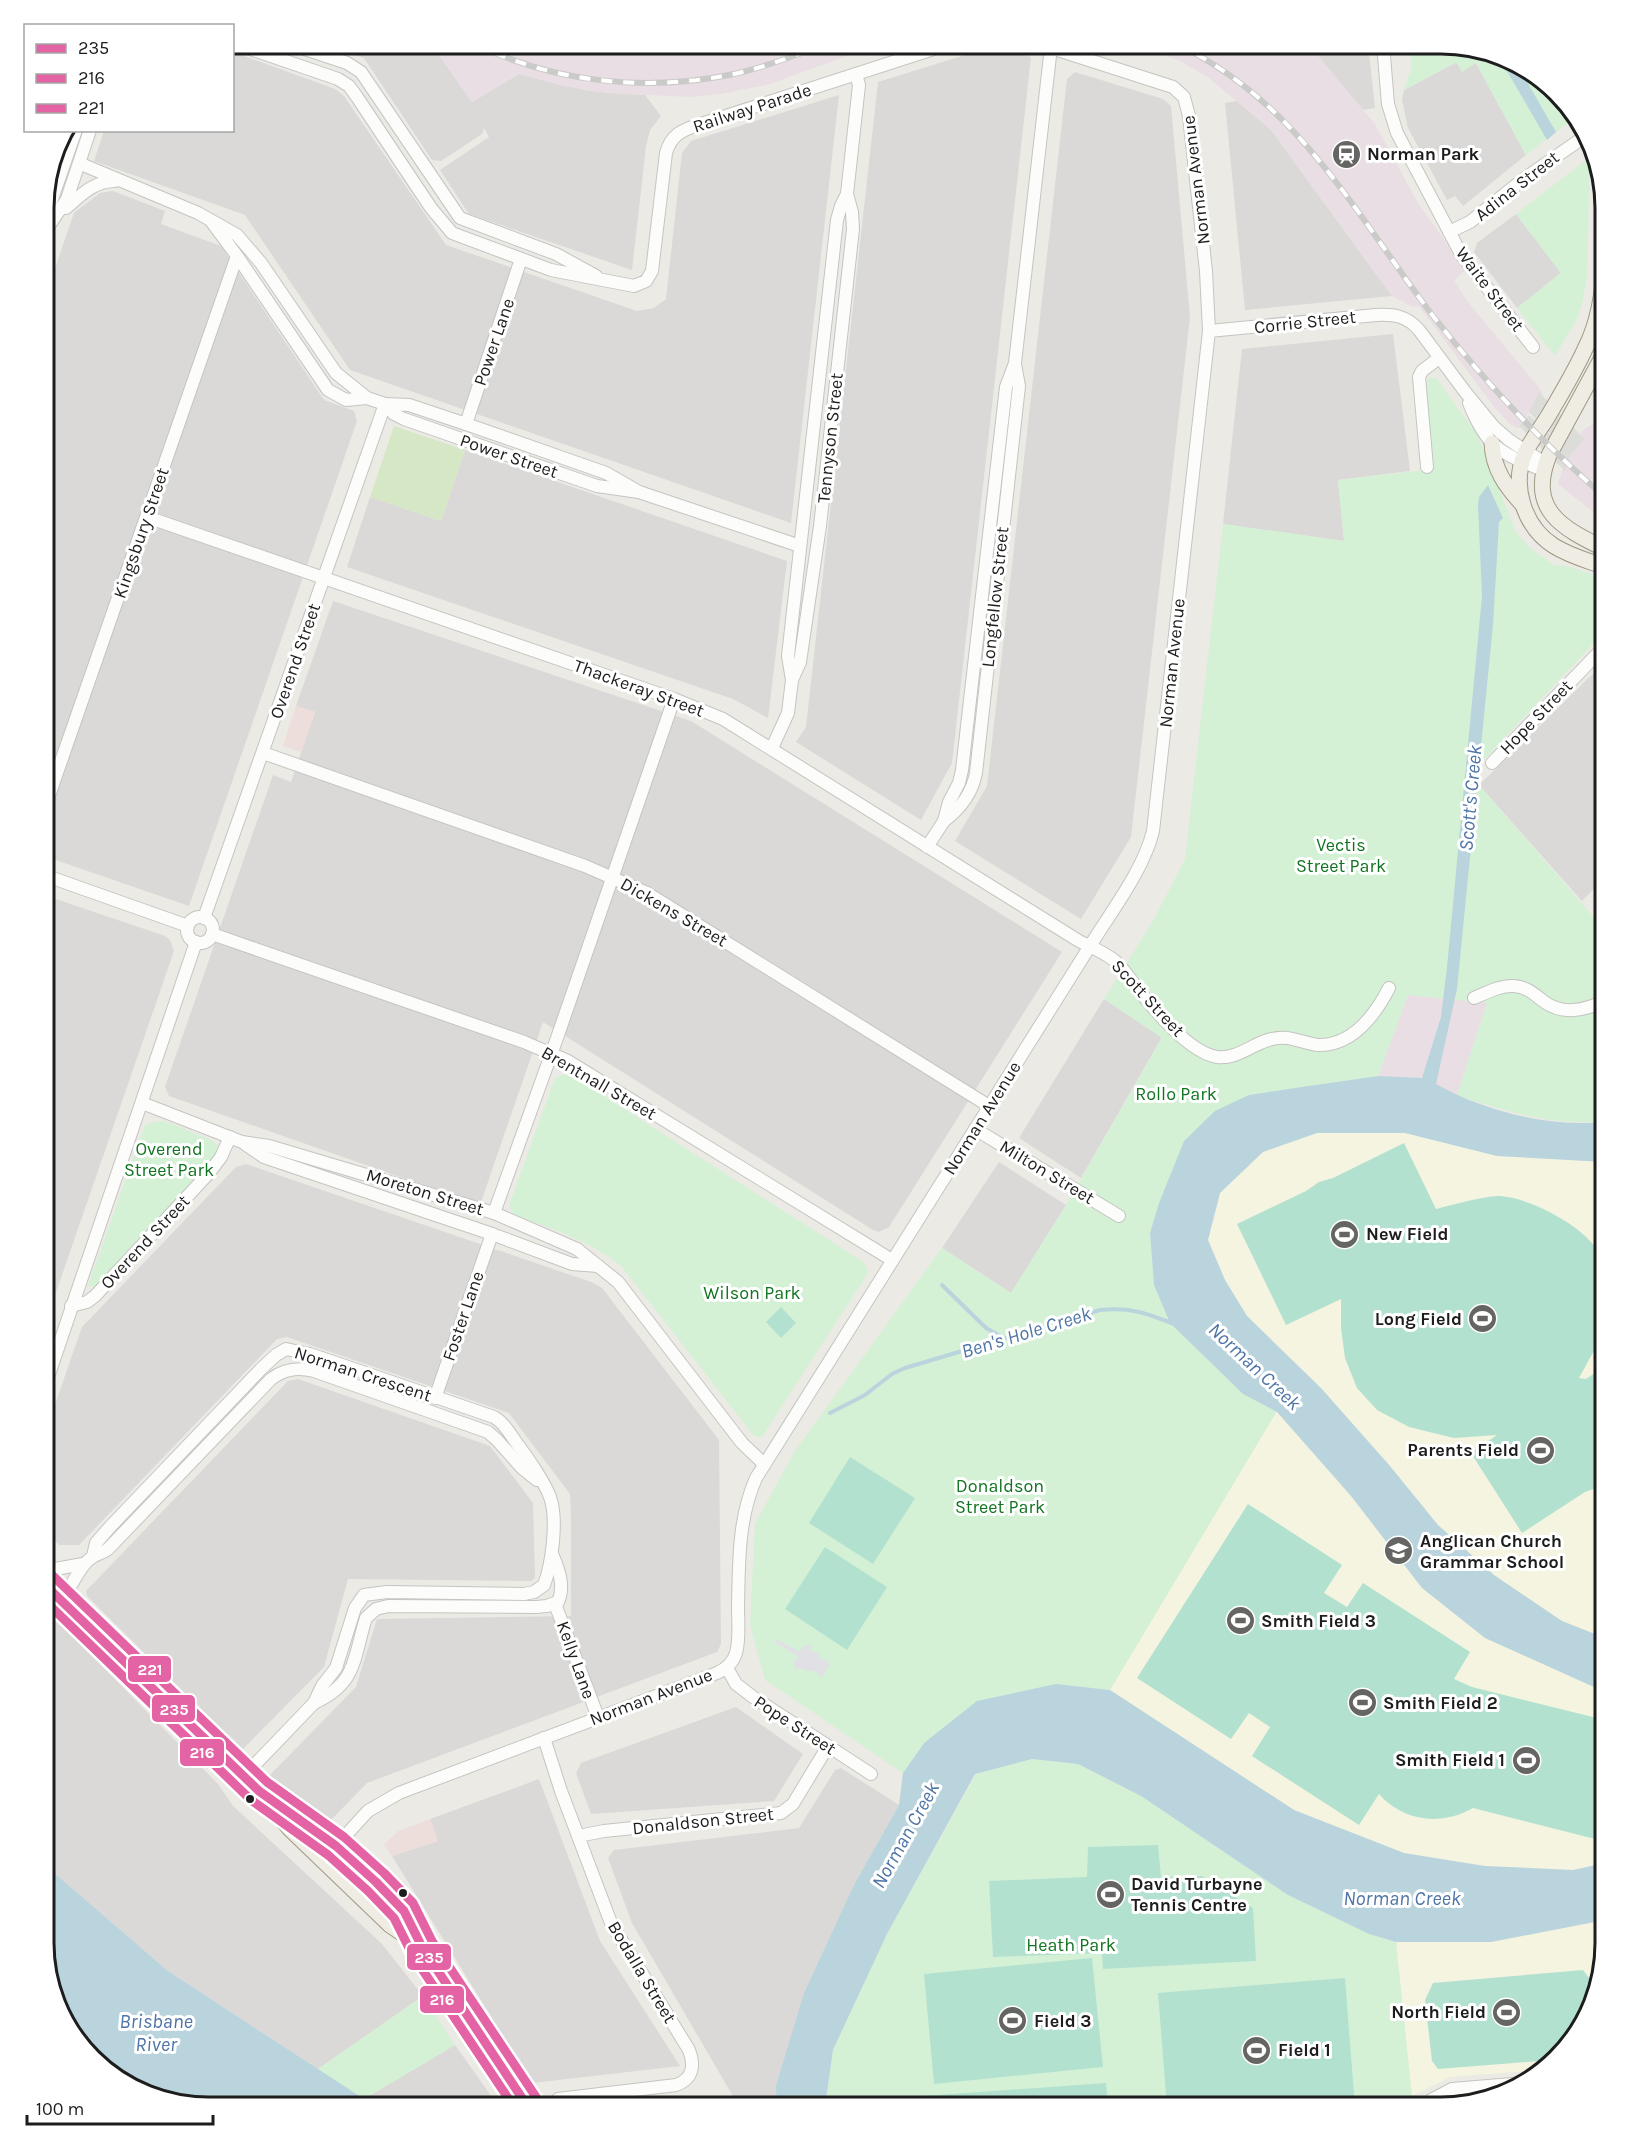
<svg xmlns="http://www.w3.org/2000/svg" width="1649" height="2151" font-family="Karla,sans-serif">
<rect width="100%" height="100%" fill="#ebeae5"/>
<g fill="#dad9d7">
<polygon points="322,44 427,44 439,55 472,102 519,74 585,90 608,93 645,95 661,116 650,130 646,146 632,270 469,214 440,170 489,137 484,128 482,134 441,161 432,160 364,58"/>
<polygon points="561,44 720,44 705,48 658,53 605,51"/>
<polygon points="1306,44 1368,44 1375,108 1363,110"/>
<polygon points="994,46 1031,57 952,763 921,820 796,742 806,727 878,82"/>
<polygon points="233,52 335,89 344,96 446,245 637,311 654,308 666,299 682,153 691,141 839,95 791,523 350,370 245,215 94,161 104,131 232,130"/>
<polygon points="1457,62 1476,63 1526,155 1463,206 1455,196 1447,200 1408,128 1402,100 1404,90"/>
<polygon points="1075,72 1163,99 1171,106 1190,317 1131,837 1081,919 955,841 987,786 1067,79"/>
<polygon points="1237,101 1271,130 1392,296 1245,310 1225,103"/>
<polygon points="113,191 165,211 161,224 221,246 324,400 354,411 357,421 189,906 44,856 44,300 74,213 100,193"/>
<polygon points="1516,214 1561,273 1517,308 1474,252 1477,243"/>
<polygon points="1393,334 1410,471 1338,480 1344,541 1223,524 1242,349"/>
<polygon points="465,450 787,561 768,718 733,699 347,567 370,497 441,521"/>
<polygon points="333,601 691,721 1062,952 889,1227 879,1232 873,1230 543,1022 480,1205 169,1096 165,1087 273,775 291,782 315,712 296,706"/>
<polygon points="1605,662 1605,878 1582,901 1479,785"/>
<polygon points="44,895 165,936 170,940 174,951 44,1327"/>
<polygon points="1104,999 1162,1037 1081,1178 1019,1138"/>
<polygon points="999,1162 1066,1205 1011,1293 942,1248"/>
<polygon points="246,1164 591,1282 602,1288 719,1440 721,1644 717,1652 367,1783 330,1821 311,1813 269,1776 356,1687 377,1619 571,1616 571,1515 570,1494 509,1413 287,1337 277,1339 79,1545 59,1545 44,1529 44,1436 82,1327 236,1167"/>
<polygon points="298,1379 490,1446 533,1503 535,1578 531,1581 348,1579 324,1667 242,1750 87,1596 86,1591 288,1381"/>
<polygon points="44,1607 218,1784 233,1806 382,1944 423,1996 318,2069 168,1971 44,1864"/>
<polygon points="736,1707 803,1754 774,1801 591,1814 576,1773 581,1763"/>
<polygon points="841,1768 899,1805 855,1883 778,2107 650,2107 734,2098 632,1923 608,1858 614,1850 799,1828 835,1770"/>
<polygon points="539,1779 600,1941 680,2066 532,2083 392,1856 438,1841 430,1819"/>
<polygon points="455,2045 499,2107 363,2107 364,2099"/>
</g>
<g fill="#eddedb">
<polygon points="296,706 315,712 301,752 283,746"/>
<polygon points="430,1819 438,1841 392,1856 384,1845 398,1831"/>
</g>
<g fill="#e8dee3">
<polygon points="427,44 561,44 605,51 658,53 705,48 720,44 879,44 770,84 720,94 690,97 608,93 563,86 519,74 472,102 439,55"/>
<polygon points="1137,44 1306,44 1310,46 1375,124 1419,205 1466,270 1454,280 1467,301 1540,389 1542,393 1518,429 1510,424 1495,408 1419,306 1413,307 1392,296 1271,130 1209,78 1182,62"/>
<polygon points="1594,423 1605,434 1605,521 1558,484 1568,451 1581,432"/>
<polygon points="1408,995 1487,1003 1457,1095 1422,1079 1378,1076"/>
</g>
<polygon fill="#f4f4e0" points="1317,1133 1405,1133 1497,1156 1605,1162 1605,1943 1584,2025 1542,2070 1450,2077 1412,2096 1396,1942 1404,1853 1294,1810 1110,1690 1277,1411 1301,1380 1275,1344 1247,1316 1225,1280 1208,1240 1220,1193 1263,1152"/>
<polygon fill="#d6e7c5" points="394,426 465,450 441,521 370,497"/>
<g fill="#d4f1d6">
<path d="M1401 44H1451L1523 65 1577 116 1526 155 1476 63 1462 72 1456 62 1404 90C1409 70 1420 62 1401 44Z"/>
<polygon points="1590,157 1587,275 1583,300 1577,319 1555,356 1517,308 1561,273 1516,214"/>
<path d="M1429 377 1437 379 1475 432 1485 452 1515 531 1530 548 1554 565 1571 567 1605 579V631L1479 765V785L1605 930V1121C1552 1126 1507 1112 1457 1095L1487 1003 1408 995 1378 1076 1249 1095 1150 1230 1154 1285 1170 1323 1243 1394 1277 1411 1110 1690 1056 1684 924 1743 903 1773 765 1680 750 1625 755 1524 794 1452 942 1248 1011 1293 1066 1205 1162 1038 1104 999 1153 921 1185 859 1223 524 1344 541 1338 480 1434 469 1426 385Z"/>
<path d="M568 1073 865 1263 868 1273 762 1437 754 1436 622 1267C591 1240 550 1229 513 1214L509 1206 555 1078Z"/>
<polygon points="164,1121 211,1140 219,1146 219,1151 206,1169 95,1287 88,1286 145,1125 154,1122"/>
<polygon points="1032,1759 1078,1764 1141,1796 1288,1895 1369,1934 1396,1942 1413,2107 825,2107 833,2050 887,1934 976,1774"/>
<polygon points="423,1996 455,2045 364,2099 318,2069"/>
</g>
<g fill="#b3e1d0">
<path d="M1404 1143 1436 1209C1452 1205 1484 1196 1500 1196 1533 1198 1597 1232 1605 1265V1334L1602 1336 1579 1378 1586 1379 1605 1366V1485L1585 1492 1522 1533 1471 1453 1497 1435 1454 1438 1409 1427 1377 1410 1357 1388 1345 1358 1341 1328V1299L1286 1325 1237 1224 1306 1191 1319 1182 1333 1178Z"/>
<polygon points="781,1307 796,1323 781,1338 766,1322"/>
<polygon points="850,1457 915,1498 873,1564 809,1523"/>
<path d="M1248 1504 1342 1565 1324 1593 1347 1607 1363 1583 1470 1652 1454 1679 1472 1687 1605 1720V1831L1603 1841 1473 1808C1441 1826 1404 1822 1379 1794L1359 1825 1252 1756 1270 1727 1249 1713 1231 1739 1137 1678Z"/>
<polygon points="825,1547 887,1587 847,1650 785,1609"/>
<polygon points="1158,1845 1161,1877 1202,1876 1253,1908 1256,1961 1103,1969 1102,1953 993,1957 989,1881 1087,1877 1088,1847"/>
<polygon points="1092,1958 1103,2067 934,2084 924,1974"/>
<polygon points="1583,1970 1589,1978 1591,1998 1584,2025 1551,2060 1438,2069 1432,2061 1425,2000 1433,1983"/>
<polygon points="1345,1978 1355,2107 1167,2107 1158,1993"/>
<polygon points="1106,2083 1108,2107 924,2107 923,2096"/>
</g>
<polygon fill="#e1e0e4" points="776,1639 799,1651 802,1649 801,1647 811,1644 810,1650 819,1654 821,1660 826,1659 827,1662 830,1662 827,1670 821,1677 815,1671 807,1671 801,1668 796,1670 793,1661 796,1661 797,1656 776,1643"/>
<g fill="#bad4dd">
<polygon points="1500,59 1516,63 1556,132 1547,140"/>
<path d="M1488 485 1503 518 1499 522 1493 625 1457 989 1436 1084C1486 1112 1549 1127 1605 1122V1162L1497 1156 1405 1133H1317L1263 1152 1220 1193 1208 1240 1225 1280 1247 1316 1321 1388 1390 1466 1438 1525 1494 1575 1562 1621 1605 1638V1692L1485 1638 1422 1588 1351 1496 1277 1412 1243 1394 1170 1323 1154 1285 1150 1233 1159 1203 1184 1141 1215 1111 1249 1095 1295 1088 1378 1076 1422 1078 1441 1017 1447 967 1482 596 1478 505 1479 497Z"/>
<polygon points="1056,1684 1110,1690 1294,1810 1404,1853 1485,1866 1573,1870 1605,1863 1605,1920 1491,1942 1396,1942 1369,1934 1288,1895 1141,1796 1078,1764 1032,1759 975,1774 887,1934 833,2050 825,2107 777,2107 776,2086 804,1993 855,1883 899,1805 903,1773 924,1743 977,1701"/>
<polygon points="44,1864 168,1971 364,2099 363,2107 208,2107 126,2086 71,2034 44,1943"/>
</g>
<polygon fill="#dcdcd9" points="1539,392 1584,439 1570,455 1565,471 1519,426 1529,415 1561,445 1529,412"/>
<g fill="none" stroke-linecap="round" stroke-linejoin="round">
<g stroke="#bad4dd" stroke-width="4">
<polyline points="942,1285 986,1328 1002,1337"/>
<path d="M830 1413 865 1395 892 1374 905 1368 1100 1310C1131 1307 1146 1313 1174 1324"/>
</g>
<defs>
<g id="minor">
<path d="M236 44 338 79 349 86 357 97 431 208 452 233 551 270 634 286 646 281 652 271 666 153C671 135 682 130 698 125L949 44"/>
<polyline points="290,44 347,63 361,72 460,218 556,254 596,276"/>
<polyline points="1383,44 1388,104 1397,133 1461,254 1533,347"/>
<polyline points="81,164 198,213 237,235 261,263 336,373 367,398 385,404 409,405 466,424 606,473 639,492"/>
<path d="M66 208C81 195 94 181 115 181"/>
<polyline points="211,221 237,256 328,390 346,400 367,398"/>
<polyline points="44,222 76,130"/>
<polyline points="1449,232 1470,222 1525,178 1584,137"/>
<polyline points="44,233 67,199 90,130"/>
<path d="M1209 331 1376 315C1394 314 1407 316 1419 330L1466 393 1494 427 1509 440 1546 464"/>
<path d="M1469 403C1487 448 1500 453 1543 470"/>
<polyline points="385,404 394,414 404,419 597,486 639,492 800,546"/>
<polyline points="466,424 521,259"/>
<polyline points="1427,467 1419,377 1422,371 1439,358"/>
<path d="M147 517 674 699 723 719 1079 941C1091 947 1104 952 1115 961 1125 970 1132 982 1141 993 1157 1013 1191 1053 1217 1057 1242 1060 1259 1035 1287 1038 1297 1039 1307 1044 1318 1045 1353 1046 1375 1015 1389 988"/>
<polyline points="792,680 788,656 837,220 841,206 847,194"/>
<polyline points="772,748 788,713 792,680 800,662 820,526 853,229 852,212 847,194 859,85 856,74"/>
<polyline points="263,753 585,866 647,893 989,1106"/>
<polyline points="1492,763 1605,646"/>
<polyline points="44,810 237,256"/>
<path d="M944 821C960 809 972 794 976 773L1019 386 1015 364"/>
<polyline points="927,847 944,821 949,802 959,783 962,770 1006,387 1015,363 1051,47"/>
<polyline points="44,875 188,926"/>
<polyline points="1604,906 1605,904"/>
<circle cx="200" cy="930" r="13"/>
<polyline points="204,918 385,404"/>
<polyline points="212,934 524,1042 568,1061 892,1260"/>
<path d="M1474 998C1486 993 1500 985 1514 986 1527 987 1534 994 1543 1001 1563 1016 1585 1010 1605 1001"/>
<polyline points="142,1103 242,1142 269,1146 494,1213 577,1249 618,1282 742,1443 764,1464"/>
<polyline points="975,1129 1119,1216"/>
<polyline points="245,1144 264,1157 492,1234 572,1264 598,1266"/>
<polyline points="494,1213 557,1038 674,699"/>
<polyline points="71,1306 87,1302 95,1296 209,1173 221,1157 230,1137"/>
<polyline points="44,1389 196,942"/>
<polyline points="435,1398 492,1234"/>
<path d="M93 1556 96 1543 109 1528 261 1369 276 1355 286 1349 310 1354 494 1417C505 1423 511 1436 518 1445 528 1458 545 1483 550 1497 558 1519 552 1564 544 1585L534 1592 524 1594 387 1592 364 1595 355 1608 336 1668 322 1686 314 1703 243 1777"/>
<polyline points="44,1571 83,1564"/>
<path d="M64 1604C65 1593 82 1564 91 1558 96 1554 103 1553 108 1549L271 1379C284 1369 297 1367 314 1371L488 1432 497 1440 522 1468 537 1480"/>
<polyline points="555,1604 598,1717"/>
<polyline points="727,1668 736,1684 753,1697 871,1774"/>
<path d="M314 1703C358 1683 353 1658 366 1618L376 1609 388 1606 536 1607 547 1606 558 1602C565 1587 559 1570 553 1556"/>
<path d="M544 1738 561 1791 611 1923 689 2050C695 2066 693 2079 676 2085L558 2099"/>
<polyline points="578,1836 604,1831 781,1813 793,1804 828,1746"/>
<path d="M336 1846 368 1811 399 1793 717 1673C726 1669 733 1663 736 1653 740 1639 738 1622 738 1607 739 1562 738 1519 756 1478L1090 946C1111 912 1144 869 1153 831L1209 331 1206 271 1189 116 1184 97 1173 87 1039 44"/>
<polyline points="1431,2107 1431,2100 1452,2089 1524,2083"/>
</g>
<g id="major">
<path d="M1492 443C1493 469 1506 487 1523 505"/>
<path d="M1605 549C1562 528 1527 510 1549 455L1605 352"/>
<path d="M1605 567C1589 561 1570 556 1554 546 1524 527 1511 486 1525 453 1531 441 1540 429 1547 418 1560 396 1574 373 1585 349 1600 320 1604 288 1605 256"/>
<polyline points="44,1584 259,1791 289,1828 390,1925 422,1947"/>
<path d="M269 1798C311 1825 373 1870 403 1910 412 1921 417 1935 422 1947L528 2107"/>
</g>
</defs>
<use href="#minor" stroke="#c4c4c1" stroke-width="14"/>
<use href="#major" stroke="#a09883" stroke-width="17"/>
<use href="#minor" stroke="#fcfcfb" stroke-width="12"/>
<use href="#major" stroke="#efece4" stroke-width="15"/>
<defs>
<g id="rail">
<path d="M475 44C555 83 647 92 734 74 766 67 796 55 826 44"/>
<path d="M1177 44C1300 104 1354 212 1433 316 1485 382 1542 443 1605 497"/>
</g>
</defs>
<use href="#rail" stroke="#cacac9" stroke-width="6"/>
<use href="#rail" stroke="#fff" stroke-width="4" stroke-dasharray="11" stroke-linecap="butt"/>
<defs>
<polyline id="bus-1" points="44,1584 259,1791 336,1846 376,1882 404,1911 422,1947 528,2107"/>
<polyline id="bus-2" points="44,1600 251,1800 328,1855 368,1891 394,1918 412,1954 514,2107"/>
<polyline id="bus-3" points="52,1575 267,1782 344,1837 384,1873 413,1903 432,1941 538,2100"/>
</defs>
<use href="#bus-1" stroke="#fff" stroke-width="14"/>
<use href="#bus-2" stroke="#fff" stroke-width="14"/>
<use href="#bus-3" stroke="#fff" stroke-width="14"/>
<use href="#bus-1" stroke="#e463a4" stroke-width="9"/>
<use href="#bus-2" stroke="#e463a4" stroke-width="9"/>
<use href="#bus-3" stroke="#e463a4" stroke-width="9"/>
</g>
<defs>
<symbol id="station-disc" viewBox="-11 -11 22 22"><circle r="9.5" fill="#656563" stroke="#fff"/><path d="M-3-6H3Q5-6 5-4V2Q5 4 3 4L4.5 6H3L1.5 4h-3L-3 6H-4.5L-3 4Q-5 4-5 2V-4Q-5-6-3-6ZM-3.5-4v3h7v-3ZM-3.5 1v1.5H-2V1ZM2 1v1.5H3.5V1Z" fill="#fff"/></symbol>
<symbol id="stadium-disc" viewBox="-11 -11 22 22"><circle r="9.5" fill="#656563" stroke="#fff"/><path d="M0-5a6.5 5 0 1 0 0 10a6.5 5 0 1 0 0-10ZM-3.5-1.8h7v3.6h-7Z" fill="#fff"/></symbol>
<symbol id="school-disc" viewBox="-11 -11 22 22"><circle r="9.5" fill="#656563" stroke="#fff"/><path d="M0-5L7-2L0 1L-7-2ZM-4 1L0 2.5L4 1V4Q0 6-4 4Z" fill="#fff"/></symbol>
</defs>
<g fill-rule="evenodd">
<use href="#station-disc" x="1330" y="138" width="33" height="33"/>
<use href="#stadium-disc" x="1328" y="1218" width="33" height="33"/>
<use href="#stadium-disc" x="1466" y="1302" width="33" height="33"/>
<use href="#stadium-disc" x="1524" y="1434" width="33" height="33"/>
<use href="#school-disc" x="1382" y="1534" width="33" height="33"/>
<use href="#stadium-disc" x="1224" y="1604" width="33" height="33"/>
<use href="#stadium-disc" x="1346" y="1686" width="33" height="33"/>
<use href="#stadium-disc" x="1510" y="1744" width="33" height="33"/>
<use href="#stadium-disc" x="1094" y="1878" width="33" height="33"/>
<use href="#stadium-disc" x="1490" y="1996" width="33" height="33"/>
<use href="#stadium-disc" x="996" y="2004" width="33" height="33"/>
<use href="#stadium-disc" x="1240" y="2034" width="33" height="33"/>
</g>
<g fill="#1d1d1d" stroke="#fff" stroke-width="2">
<circle cx="250" cy="1799" r="5"/>
<circle cx="403" cy="1893" r="5"/>
</g>
<g text-anchor="middle" stroke-width="6" stroke-linejoin="round" paint-order="stroke">
<g font-size="18" fill="#1d1d1d" stroke="#fff">
<text transform="translate(752 108) rotate(-18)" y="6">Railway Parade</text>
<text transform="translate(1196 180) rotate(-97)" y="6">Norman Avenue</text>
<text transform="translate(1517 186) rotate(-38)" y="6">Adina Street</text>
<text transform="translate(1490 289) rotate(53)" y="6">Waite Street</text>
<text transform="translate(1305 322) rotate(-6)" y="6">Corrie Street</text>
<text transform="translate(494 342) rotate(-71)" y="6">Power Lane</text>
<text transform="translate(830 438) rotate(-84)" y="6">Tennyson Street</text>
<text transform="translate(509 456) rotate(19)" y="6">Power Street</text>
<text transform="translate(141 533) rotate(-71)" y="6">Kingsbury Street</text>
<text transform="translate(995 597) rotate(-84)" y="6">Longfellow Street</text>
<text transform="translate(295 661) rotate(-71)" y="6">Overend Street</text>
<text transform="translate(1172 663) rotate(-84)" y="6">Norman Avenue</text>
<text transform="translate(639 688) rotate(20)" y="6">Thackeray Street</text>
<text transform="translate(1536 717) rotate(-46)" y="6">Hope Street</text>
<text transform="translate(674 912) rotate(30)" y="6">Dickens Street</text>
<text transform="translate(1148 998) rotate(47)" y="6">Scott Street</text>
<text transform="translate(599 1083) rotate(30)" y="6">Brentnall Street</text>
<text transform="translate(982 1118) rotate(-58)" y="6">Norman Avenue</text>
<text transform="translate(1047 1172) rotate(31)" y="6">Milton Street</text>
<text transform="translate(425 1192) rotate(17)" y="6">Moreton Street</text>
<text transform="translate(145 1242) rotate(-47)" y="6">Overend Street</text>
<text transform="translate(463 1316) rotate(-71)" y="6">Foster Lane</text>
<text transform="translate(363 1374) rotate(18)" y="6">Norman Crescent</text>
<text transform="translate(576 1660) rotate(70)" y="6">Kelly Lane</text>
<text transform="translate(651 1697) rotate(-21)" y="6">Norman Avenue</text>
<text transform="translate(795 1725) rotate(33)" y="6">Pope Street</text>
<text transform="translate(703 1821) rotate(-6)" y="6">Donaldson Street</text>
<text transform="translate(642 1972) rotate(59)" y="6">Bodalla Street</text>
</g>
<g font-size="18" font-weight="bold" fill="#1d1d1d" stroke="#fff" text-anchor="start">
<text x="1367" y="160">Norman Park</text>
<text x="1366" y="1240">New Field</text>
<text x="1462" y="1325" text-anchor="end">Long Field</text>
<text x="1519" y="1456" text-anchor="end">Parents Field</text>
<text x="1420" y="1547">Anglican Church<tspan x="1420" dy="21">Grammar School</tspan></text>
<text x="1261" y="1627">Smith Field 3</text>
<text x="1383" y="1709">Smith Field 2</text>
<text x="1505" y="1766" text-anchor="end">Smith Field 1</text>
<text x="1131" y="1890">David Turbayne<tspan x="1131" dy="21">Tennis Centre</tspan></text>
<text x="1486" y="2018" text-anchor="end">North Field</text>
<text x="1034" y="2027">Field 3</text>
<text x="1278" y="2056">Field 1</text>
</g>
<g font-size="18" fill="#117420" stroke="#fff">
<text x="1341" y="851">Vectis<tspan x="1341" dy="21">Street Park</tspan></text>
<text x="1176" y="1100">Rollo Park</text>
<text x="169" y="1155">Overend<tspan x="169" dy="21">Street Park</tspan></text>
<text x="752" y="1299">Wilson Park</text>
<text x="1000" y="1492">Donaldson<tspan x="1000" dy="21">Street Park</tspan></text>
<text x="1071" y="1951">Heath Park</text>
</g>
<g font-size="20" font-style="italic" fill="#4f75a6" stroke="#fff">
<text transform="translate(1470 798) rotate(-85)" y="7">Scott's Creek</text>
<text transform="translate(1026 1332) rotate(-17)" y="7">Ben's Hole Creek</text>
<text transform="translate(1255 1366) rotate(43)" y="7">Norman Creek</text>
<text transform="translate(905 1835) rotate(-61)" y="7">Norman Creek</text>
<text x="1402" y="1905">Norman Creek</text>
<text x="156" y="2028">Brisbane<tspan x="156" dy="23">River</tspan></text>
</g>
</g>
<path d="M0 0H1649V2151H0ZM208 54H1441A154 154 0 0 1 1595 208V1943A154 154 0 0 1 1441 2097H208A154 154 0 0 1 54 1943V208A154 154 0 0 1 208 54Z" fill="#fff" fill-rule="evenodd"/>
<path fill="none" stroke="#1d1d1d" stroke-width="3" d="M208 54H1441A154 154 0 0 1 1595 208V1943A154 154 0 0 1 1441 2097H208A154 154 0 0 1 54 1943V208A154 154 0 0 1 208 54Z"/>
<g stroke="#fff" stroke-width="2">
<rect x="127" y="1655" width="45" height="28" rx="6" fill="#e463a4"/>
<rect x="151" y="1694" width="45" height="29" rx="6" fill="#e463a4"/>
<rect x="179" y="1738" width="46" height="29" rx="6" fill="#e463a4"/>
<rect x="406" y="1943" width="46" height="28" rx="6" fill="#e463a4"/>
<rect x="419" y="1985" width="46" height="29" rx="6" fill="#e463a4"/>
</g>
<g font-size="16" text-anchor="middle" font-weight="bold" fill="#fff">
<text x="150" y="1675">221</text>
<text x="174" y="1715">235</text>
<text x="202" y="1758">216</text>
<text x="429" y="1963">235</text>
<text x="442" y="2005">216</text>
</g>
<rect x="24" y="24" width="210" height="108" fill="#ffffff" stroke="#a5a5a5" stroke-width="1.5"/>
<rect x="36" y="44" width="30" height="9" fill="#e463a4" stroke="#a5a5a5" stroke-width="1.5"/>
<text x="78" y="54" font-size="18" fill="#1d1d1d">235</text>
<rect x="36" y="74" width="30" height="9" fill="#e463a4" stroke="#a5a5a5" stroke-width="1.5"/>
<text x="78" y="84" font-size="18" fill="#1d1d1d">216</text>
<rect x="36" y="104" width="30" height="9" fill="#e463a4" stroke="#a5a5a5" stroke-width="1.5"/>
<text x="78" y="114" font-size="18" fill="#1d1d1d">221</text>
<path d="M27 2115v9h186v-9" fill="none" stroke="#1d1d1d" stroke-width="3"/>
<text x="36" y="2115" font-size="18" fill="#1d1d1d" stroke="#ffffff" stroke-width="4.5" paint-order="stroke">100 m</text>
</svg>
